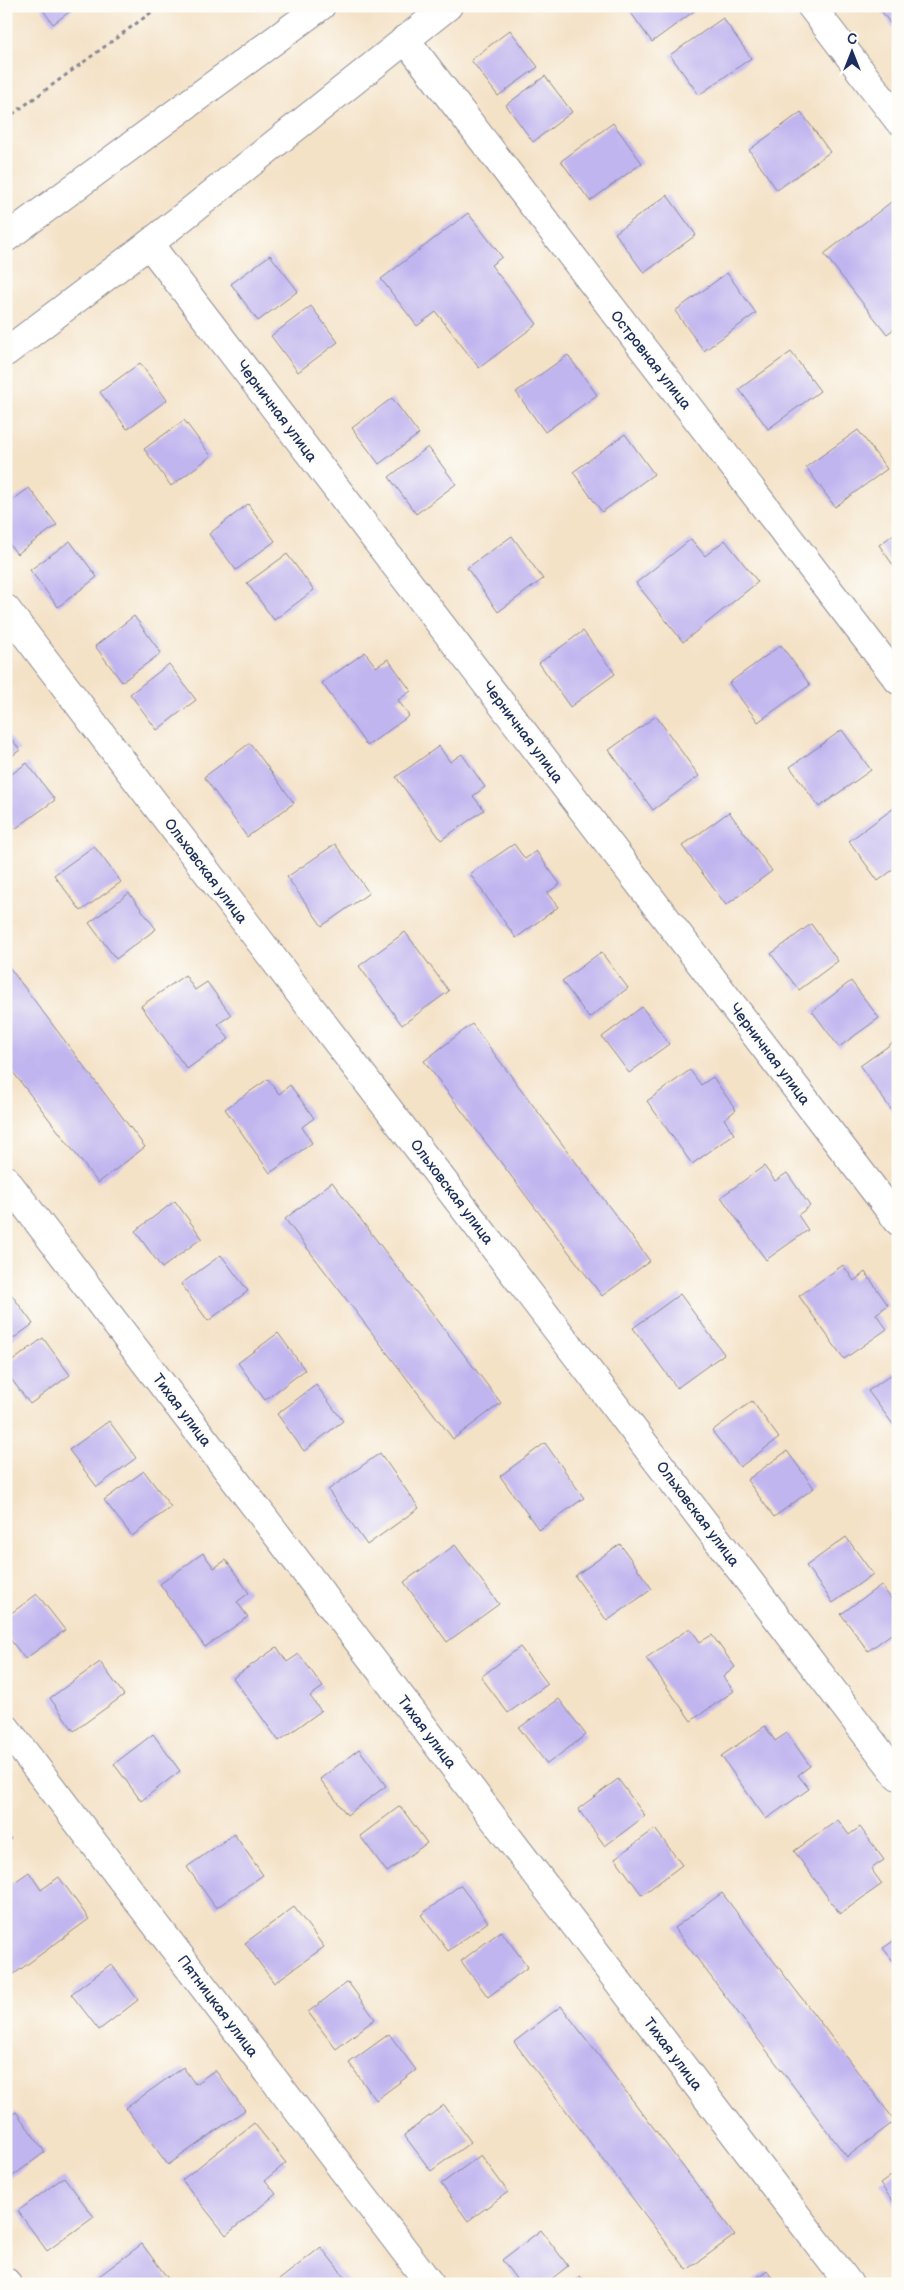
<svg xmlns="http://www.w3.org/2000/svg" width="904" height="2290" font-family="'Balsamiq Sans',sans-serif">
<rect width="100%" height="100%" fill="#fdfcf7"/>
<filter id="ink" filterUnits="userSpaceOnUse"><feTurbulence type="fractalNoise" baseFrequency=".02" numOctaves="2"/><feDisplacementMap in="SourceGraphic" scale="10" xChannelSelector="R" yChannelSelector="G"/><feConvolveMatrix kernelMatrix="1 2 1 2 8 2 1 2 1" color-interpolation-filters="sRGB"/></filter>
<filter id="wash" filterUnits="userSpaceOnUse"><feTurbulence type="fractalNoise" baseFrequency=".0096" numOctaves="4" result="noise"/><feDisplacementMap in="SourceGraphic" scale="20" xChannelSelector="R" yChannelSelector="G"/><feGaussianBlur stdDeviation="1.12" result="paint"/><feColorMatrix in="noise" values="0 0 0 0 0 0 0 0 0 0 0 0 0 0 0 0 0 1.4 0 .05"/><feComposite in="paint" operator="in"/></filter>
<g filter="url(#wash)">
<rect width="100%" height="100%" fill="#f4e2c7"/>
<g id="blocks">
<g fill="#c1b5ef">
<polygon points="40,6 77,6 53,24"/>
<polygon points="626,6 701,6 652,42"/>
<polygon points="878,6 898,6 898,26 894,29"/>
<polygon points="723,18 751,58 699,95 670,55"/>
<polygon points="510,30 538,67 498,96 471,60"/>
<polygon points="545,76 572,112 533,142 506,105"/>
<polygon points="801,112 830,152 777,190 749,150"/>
<polygon points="613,123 642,163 590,201 561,161"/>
<polygon points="667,195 696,235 644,273 615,233"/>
<polygon points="895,199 898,202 898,326 887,334 824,254"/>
<polygon points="468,213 502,257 491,265 537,324 479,368 436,312 417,326 381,279"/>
<polygon points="270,255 298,291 258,321 231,284"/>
<polygon points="727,273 756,313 704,351 675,311"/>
<polygon points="311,306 338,342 298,372 271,336"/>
<polygon points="791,352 820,391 768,429 739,389"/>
<polygon points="568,355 597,395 545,432 516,392"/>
<polygon points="140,363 167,400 127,429 100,392"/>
<polygon points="392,398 419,434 379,464 352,428"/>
<polygon points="184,420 211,456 171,486 144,449"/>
<polygon points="858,430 887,469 835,507 806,467"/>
<polygon points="625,434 654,474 602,512 573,472"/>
<polygon points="428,447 456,484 416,514 389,477"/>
<polygon points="29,488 57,525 17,554 6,540 6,505"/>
<polygon points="248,504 275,541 236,570 209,534"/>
<polygon points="898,531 898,572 879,545"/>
<polygon points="512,536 543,579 498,612 467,568"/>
<polygon points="691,539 705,556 725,540 758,582 683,642 636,583"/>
<polygon points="70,541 97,577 58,607 30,570"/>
<polygon points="287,554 314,590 274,620 247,583"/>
<polygon points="134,616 161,653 122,682 95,646"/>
<polygon points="583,631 615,674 570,707 539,663"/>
<polygon points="781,645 810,685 758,722 729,683"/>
<polygon points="365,652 376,667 388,659 411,691 398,700 409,716 367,746 322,683"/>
<polygon points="169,664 196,700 157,730 130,694"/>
<polygon points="656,716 699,776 653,810 609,750"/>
<polygon points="842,730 871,770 819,807 790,767"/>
<polygon points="6,732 20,750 6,760"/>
<polygon points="250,743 294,803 247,837 204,777"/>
<polygon points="439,746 450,762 462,754 485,787 473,796 484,810 441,840 396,777"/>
<polygon points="27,763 55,800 15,829 6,817 6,778"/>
<polygon points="898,805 898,866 878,881 849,841"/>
<polygon points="729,812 772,871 726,905 682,846"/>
<polygon points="335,844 369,893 322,926 287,877"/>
<polygon points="514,844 525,859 536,851 560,884 547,893 558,907 516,938 470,874"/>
<polygon points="94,846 121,882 81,911 54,875"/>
<polygon points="129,893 156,929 116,959 89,923"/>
<polygon points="811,924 838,961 799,990 771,954"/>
<polygon points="405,932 449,991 402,1025 359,966"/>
<polygon points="601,952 628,988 589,1018 562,981"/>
<polygon points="6,963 145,1147 98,1183 6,1063"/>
<polygon points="185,975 195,990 207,982 231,1015 218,1024 229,1039 187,1069 141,1006"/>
<polygon points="851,981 879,1018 839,1047 812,1011"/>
<polygon points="642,1007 669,1044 629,1073 602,1037"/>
<polygon points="472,1024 650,1261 602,1296 424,1061"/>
<polygon points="898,1039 898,1117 897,1118 860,1066"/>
<polygon points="690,1070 701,1085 713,1077 736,1110 724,1119 734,1134 692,1164 647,1101"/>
<polygon points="268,1079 279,1094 290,1085 314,1118 302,1127 312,1143 270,1173 225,1109"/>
<polygon points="764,1166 775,1181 787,1173 810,1206 798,1215 808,1230 766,1260 721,1197"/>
<polygon points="332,1182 501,1403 453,1439 285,1219"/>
<polygon points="175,1201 202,1238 162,1268 135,1231"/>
<polygon points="221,1255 248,1291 208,1321 181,1284"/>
<polygon points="843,1265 854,1281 865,1272 888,1305 876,1314 887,1329 844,1359 799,1296"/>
<polygon points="6,1287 33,1324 6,1344"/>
<polygon points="680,1294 724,1354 677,1388 633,1328"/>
<polygon points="278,1333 305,1370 265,1400 238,1363"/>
<polygon points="43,1338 70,1375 30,1404 6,1372 6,1366"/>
<polygon points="898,1370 898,1431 868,1391"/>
<polygon points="316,1385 343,1421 304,1451 277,1414"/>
<polygon points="752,1401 779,1438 740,1467 712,1431"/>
<polygon points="109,1421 136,1458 97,1487 69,1450"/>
<polygon points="545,1443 584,1498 539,1530 500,1476"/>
<polygon points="787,1451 814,1488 774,1517 747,1480"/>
<polygon points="380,1453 419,1508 367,1545 328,1490"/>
<polygon points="144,1471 171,1507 132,1536 104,1500"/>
<polygon points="846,1537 873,1574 833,1603 806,1566"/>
<polygon points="620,1544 652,1589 607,1621 575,1576"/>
<polygon points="455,1545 499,1604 447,1642 404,1582"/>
<polygon points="203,1553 214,1568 226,1560 249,1593 237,1602 248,1617 205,1647 160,1584"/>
<polygon points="881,1585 898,1608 898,1629 868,1651 841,1614"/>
<polygon points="37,1594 65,1630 25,1659 6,1634 6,1617"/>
<polygon points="690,1628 700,1642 712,1635 735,1667 723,1677 734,1691 691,1721 646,1658"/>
<polygon points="277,1647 287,1662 299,1654 323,1687 310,1696 321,1711 279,1741 233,1678"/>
<polygon points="520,1647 548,1684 508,1713 481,1677"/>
<polygon points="100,1662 124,1695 74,1731 50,1698"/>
<polygon points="559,1699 586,1735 547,1764 519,1728"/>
<polygon points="765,1726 775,1741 787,1733 810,1766 798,1775 809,1789 766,1819 721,1756"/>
<polygon points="153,1734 180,1771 141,1801 114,1764"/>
<polygon points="359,1749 386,1786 347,1815 320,1779"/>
<polygon points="618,1779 645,1816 605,1846 578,1809"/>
<polygon points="400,1806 427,1843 387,1872 360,1836"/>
<polygon points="838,1820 849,1835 860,1827 884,1860 871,1869 882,1884 840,1914 794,1851"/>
<polygon points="655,1829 682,1865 642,1895 615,1858"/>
<polygon points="6,1832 11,1839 6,1843"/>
<polygon points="234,1834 263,1875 216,1908 187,1867"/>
<polygon points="29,1872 41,1890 59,1877 89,1919 14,1974 6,1963 6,1888"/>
<polygon points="460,1885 488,1922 448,1951 421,1915"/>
<polygon points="722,1893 895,2121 847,2157 674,1928"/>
<polygon points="294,1907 324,1947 274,1983 245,1943"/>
<polygon points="501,1931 528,1967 488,1997 461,1961"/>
<polygon points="898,1938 898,1967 883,1948"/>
<polygon points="111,1964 138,2000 99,2030 71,1994"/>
<polygon points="348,1982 375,2019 336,2049 308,2012"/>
<polygon points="561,2006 735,2235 687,2270 514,2042"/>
<polygon points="389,2034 416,2070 376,2100 349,2063"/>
<polygon points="183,2067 195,2084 215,2070 245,2110 168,2165 126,2108"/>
<polygon points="444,2105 471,2142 431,2171 404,2135"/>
<polygon points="16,2112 45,2152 6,2181 6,2119"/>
<polygon points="254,2123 286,2163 265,2180 276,2194 226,2235 182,2180"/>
<polygon points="481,2155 508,2192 468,2221 441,2184"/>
<polygon points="898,2171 898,2208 880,2184"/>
<polygon points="64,2177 94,2217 47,2251 18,2211"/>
<polygon points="541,2230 568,2266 545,2284 520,2284 502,2260"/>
<polygon points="142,2244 172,2284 92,2284 91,2282"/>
<polygon points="321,2247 350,2284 274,2284"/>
<polygon points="767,2270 777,2284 749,2284"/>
<polygon points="580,2276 586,2284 570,2284"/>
</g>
</g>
</g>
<g filter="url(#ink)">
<use href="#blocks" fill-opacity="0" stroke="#888892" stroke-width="1"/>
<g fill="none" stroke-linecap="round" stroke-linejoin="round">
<defs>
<g id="street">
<polyline points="811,6 898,120"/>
<polyline points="405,39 898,680"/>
<polyline points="6,238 321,6"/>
<polyline points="149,244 898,1221"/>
<polyline points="6,352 149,244 448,6"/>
<polyline points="6,609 898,1776"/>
<polyline points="6,1180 849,2284"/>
<polyline points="6,1728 430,2284"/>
<polyline points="6,2282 7,2284"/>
</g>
</defs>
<use href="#street" stroke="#888892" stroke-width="30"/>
<polyline stroke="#888892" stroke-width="3" stroke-dasharray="4 4" stroke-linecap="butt" points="6,119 160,6"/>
<use href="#street" stroke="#fff" stroke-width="28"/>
</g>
</g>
<g text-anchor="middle" stroke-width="5" stroke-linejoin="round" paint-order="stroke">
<g font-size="15" fill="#1b2f5e" stroke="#fdfcf7">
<text transform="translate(651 360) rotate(52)" y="5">Островная улица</text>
<text transform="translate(277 411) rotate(53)" y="5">Черничная улица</text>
<text transform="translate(523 732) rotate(53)" y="5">Черничная улица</text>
<text transform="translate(206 871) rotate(53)" y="5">Ольховская улица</text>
<text transform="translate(770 1054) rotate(53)" y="5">Черничная улица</text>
<text transform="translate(452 1192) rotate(53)" y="5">Ольховская улица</text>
<text transform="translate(182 1410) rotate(53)" y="5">Тихая улица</text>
<text transform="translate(698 1514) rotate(53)" y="5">Ольховская улица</text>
<text transform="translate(427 1732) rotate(53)" y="5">Тихая улица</text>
<text transform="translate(218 2006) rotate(53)" y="5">Пятницкая улица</text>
<text transform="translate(673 2054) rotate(53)" y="5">Тихая улица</text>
</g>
</g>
<rect width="904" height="2290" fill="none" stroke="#fdfcf7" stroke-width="25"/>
<g transform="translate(852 52)" stroke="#fdfcf7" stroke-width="4" paint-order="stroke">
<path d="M0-4L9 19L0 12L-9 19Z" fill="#1b2f5e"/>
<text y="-8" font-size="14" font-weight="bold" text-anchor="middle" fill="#1b2f5e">С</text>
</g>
</svg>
